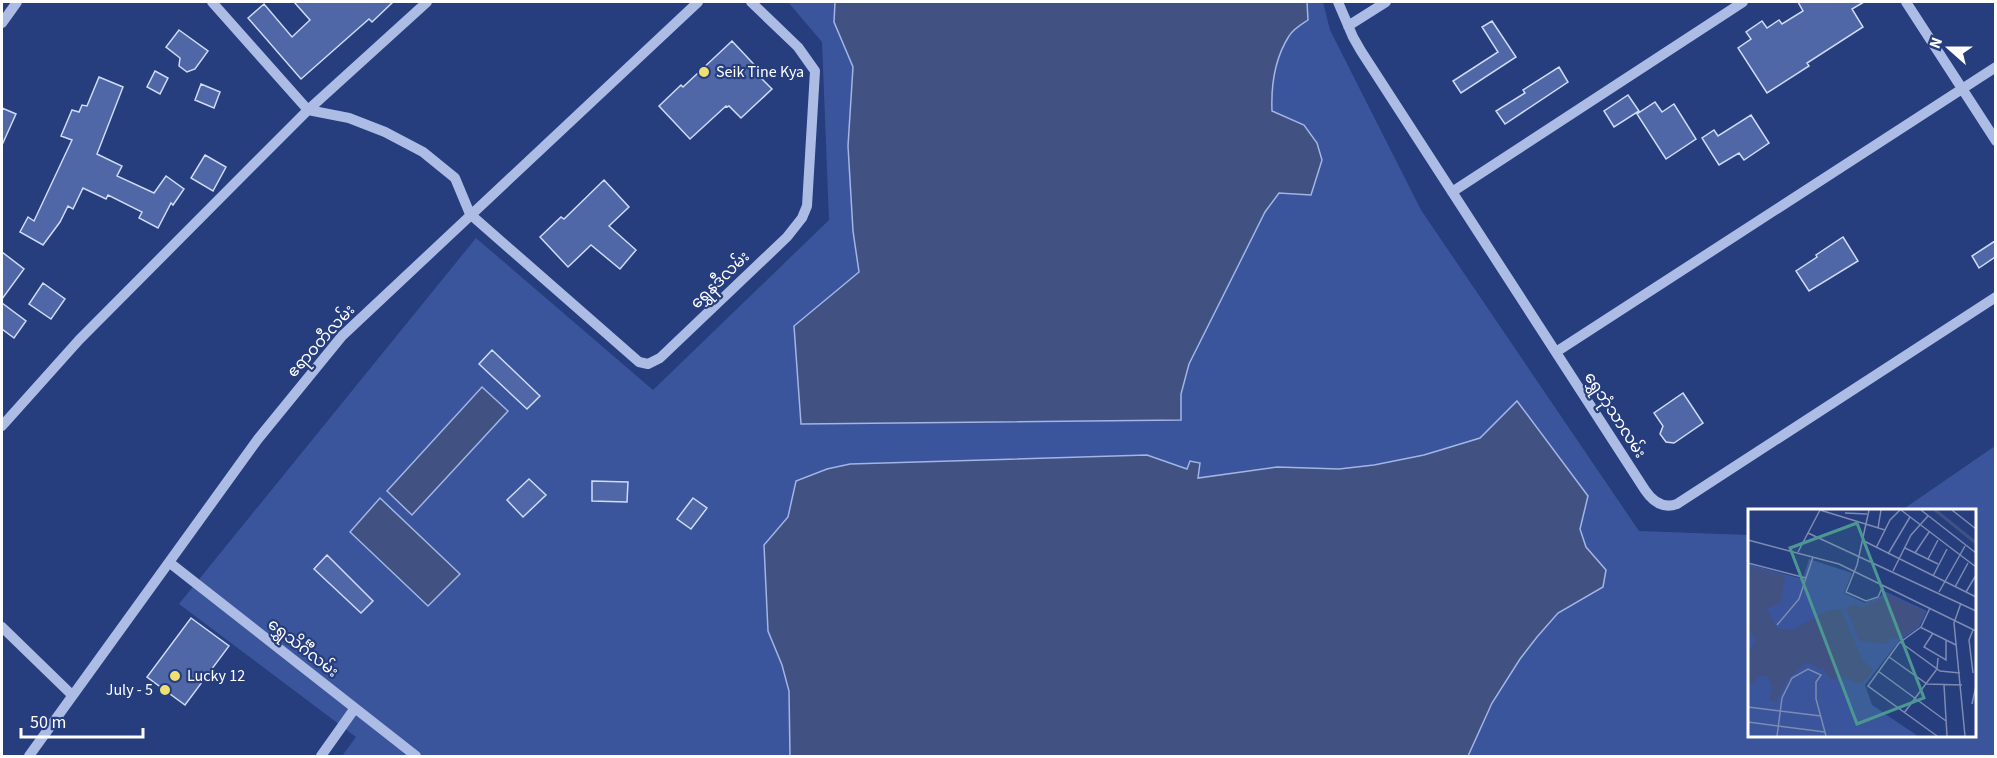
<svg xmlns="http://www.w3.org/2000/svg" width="1997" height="758" viewBox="0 0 1997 758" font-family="'Source Sans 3','Noto Sans Myanmar',sans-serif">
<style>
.green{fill:#3a559c}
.water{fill:#415181;stroke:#a1b5e6;stroke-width:1.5}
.building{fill:#4f67a7;stroke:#cfdaf4;stroke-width:1.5}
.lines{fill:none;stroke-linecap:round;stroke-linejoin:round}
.minor{stroke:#acbce5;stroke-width:10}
.poi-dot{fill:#eee072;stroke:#263d7e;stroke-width:2}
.labels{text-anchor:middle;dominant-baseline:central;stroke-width:4.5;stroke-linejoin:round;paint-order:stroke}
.poi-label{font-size:16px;fill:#fff;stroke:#263d7e;text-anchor:start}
.street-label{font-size:16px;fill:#fff;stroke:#263d7e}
.inset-river{fill:none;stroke:#415181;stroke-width:3}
.inset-road{fill:none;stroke:#7d8bb2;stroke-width:1.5}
.view{fill:#4b9892;fill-opacity:0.15;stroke:#4b9892;stroke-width:3}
.inset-edge{fill:none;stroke:#fff;stroke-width:3}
</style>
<rect width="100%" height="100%" fill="#263d7e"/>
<path class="green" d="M788 2H1323L1330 30 1421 210 1639 531 1749 535 1750 736H1974V510H1902L1995 446V756H342L356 737 179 604 476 238 653 390 829 220 822 42Z"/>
<path class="water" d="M835 2H1307L1308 20C1302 24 1293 29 1289 36 1275 58 1271 86 1272 111L1304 125 1317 143 1322 160 1311 195 1279 193 1265 212 1189 364 1181 394V420L801 424 794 326 859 272 853 231 848 146 853 67 834 22Z
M482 387 508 411 412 515 387 491Z
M1517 401 1588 496 1580 529 1586 547 1606 570 1603 587 1558 613 1537 637 1520 659 1492 703 1468 756H790L789 691 782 665 768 631 764 545 788 517 796 481 827 469 850 464 1147 455 1187 469 1190 461 1200 463 1198 478 1277 467 1339 469 1374 465 1424 455 1480 438Z
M380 498 460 574 428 606 350 532Z"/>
<path class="building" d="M294 2H393L372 22 369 19 301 79 248 18 264 4 292 37 310 20Z
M1798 2H1864L1852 9 1863 27 1807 63 1809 66 1767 93 1738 48 1751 39 1746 32 1762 21 1767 28 1779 20 1782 24 1803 11Z
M1492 21 1516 57 1461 93 1453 81 1498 52 1482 27Z
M179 30 208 51 195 69 187 72 179 66 180 58 166 47Z
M732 41 763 74 760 77 772 89 741 118 729 106 727 107 726 106 690 139 659 106 681 85 683 87Z
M1559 67 1568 82 1505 124 1496 111 1525 93 1523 90Z
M155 71 168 78 160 94 147 87Z
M99 77 123 87 97 154 122 166 117 176 154 193 166 176 184 189 173 205 171 203 158 228 139 218 142 212 108 195 106 199 83 188 73 209 68 206 60 222 43 245 20 232 28 217 34 221 72 140 61 136 72 110 79 112 82 105 87 106Z
M201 84 220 92 214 108 195 100Z
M1628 95 1639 111 1614 127 1604 111Z
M1655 102 1662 112 1674 104 1696 139 1666 159 1637 114Z
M2 108 16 114 2 145Z
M1751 115 1769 143 1744 160 1739 153 1719 165 1702 138 1714 130 1718 136Z
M205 155 226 167 213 191 191 178Z
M604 180 629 207 609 226 636 250 620 269 591 245 568 267 540 237 561 217 564 219Z
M1843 237 1858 261 1809 291 1796 271 1817 257 1816 255Z
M1995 241V257L1979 268 1972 256Z
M2 252 24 269 2 299Z
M43 283 65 299 51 319 29 304Z
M2 303 26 321 14 338 2 329Z
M492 350 540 396 527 409 479 364Z
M1683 393 1703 423 1674 443 1666 442 1660 434 1663 426 1654 413Z
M529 479 546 495 523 517 507 500Z
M592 481 628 482 627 502 592 501Z
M693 498 707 508 691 529 677 519Z
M327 555 373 601 361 613 314 569Z
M191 618 229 646 185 705 147 677Z"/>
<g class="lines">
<path class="minor" d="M212 2 308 110 349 118 385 132 423 152 455 178 470 214 639 362 648 364 660 358 787 237 802 218 807 206 815 71 798 47 751 2
M1338 2 1353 37 1361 51 1645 490C1653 502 1663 509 1677 504L1996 297
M1906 2 1996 141
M2 23 17 2
M1348 26 1386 2
M1452 192 1743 2
M1556 352 1996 67
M2 426 79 340 255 163 308 110 427 2
M170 563 416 756
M2 627 72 695
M29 756 258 439 342 336 698 2
M321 756 355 708"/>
</g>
<g class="poi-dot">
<circle cx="704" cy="72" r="6"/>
<circle cx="175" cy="676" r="6"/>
<circle cx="165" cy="690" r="6"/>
</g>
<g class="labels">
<g class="poi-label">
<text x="716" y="72">Seik Tine Kya</text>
<text x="187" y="676">Lucky 12</text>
<text x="153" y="690" text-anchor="end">July - 5</text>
</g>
<g class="street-label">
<text transform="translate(720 280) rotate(-44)">ရွှေနဒီလမ်း</text>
<text transform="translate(321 341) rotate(-48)">ဧရာဝတီလမ်း</text>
<text transform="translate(1615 415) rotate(57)">ရွှေဘုံသာလမ်း</text>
<text transform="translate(303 648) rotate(38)">ရွှေသိင်္ဂီလမ်း</text>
</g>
</g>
<g transform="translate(1748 509)">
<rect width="228" height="228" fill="#263d7e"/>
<path d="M61 50 104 64 96 84 117 94 133 87 136 82 179 102 171 118 151 132 117 176 124 196 170 227H0V55L55 70Z" fill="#3a559c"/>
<path d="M0 57 37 67 33 93 19 100 29 120 44 121 81 101 93 100 114 150 125 161 119 170 111 175 97 169 83 170 75 162 77 153 73 161 59 153 39 171 28 193 21 190 25 179 20 168 10 166 6 174H0V144L8 131 0 120ZM141 86 177 103 169 118 151 129H142L139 135 111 132 98 98 107 95 114 98Z" fill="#415181"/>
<path class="inset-river" d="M187 1 228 34"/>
<path class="inset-road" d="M72 1 137 21M121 1 109 56 98 83 118 92 130 88 135 77M153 1 228 58M173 1 228 44M204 1 228 20M97 4 119 5M130 19 133 1M60 24 228 102M0 31 91 55 228 122M116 32 228 88M128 39 142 11 152 1M157 39 190 55M50 43 72 1M167 44 181 23M140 45 162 8M180 50 190 31M0 54 58 69M145 62 163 26 180 7M185 67 199 40M207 78 220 54M191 83 217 37M218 83 228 66M213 94 206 114 217 227M182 99 173 118 151 134 120 177 189 227M29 116 51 90 65 48M172 118 208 136M185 124 176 138 198 151V131M152 133 192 162 212 164M141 148 179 175 214 176M130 162 198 212M225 164 221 131 225 121M196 176 199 227M224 195 228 177M0 198 73 207M156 204 189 160 190 149M0 213 77 223M29 227 34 189 44 169 60 160 73 166 68 173V190L78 227"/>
<path class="view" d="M109 14 176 189 109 215 42 39Z"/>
<rect width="228" height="228" class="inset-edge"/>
</g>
<rect width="1997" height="758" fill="none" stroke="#ffffff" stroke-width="6"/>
<g transform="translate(1949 48) rotate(291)" stroke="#263d7e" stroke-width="4.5" paint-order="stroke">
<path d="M0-4.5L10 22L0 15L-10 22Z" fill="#ffffff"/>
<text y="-9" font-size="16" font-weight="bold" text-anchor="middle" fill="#ffffff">N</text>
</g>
<path d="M21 728v9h122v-9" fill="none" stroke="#ffffff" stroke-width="3"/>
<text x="30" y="728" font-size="18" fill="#ffffff" stroke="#263d7e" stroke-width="4.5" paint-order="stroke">50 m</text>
</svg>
